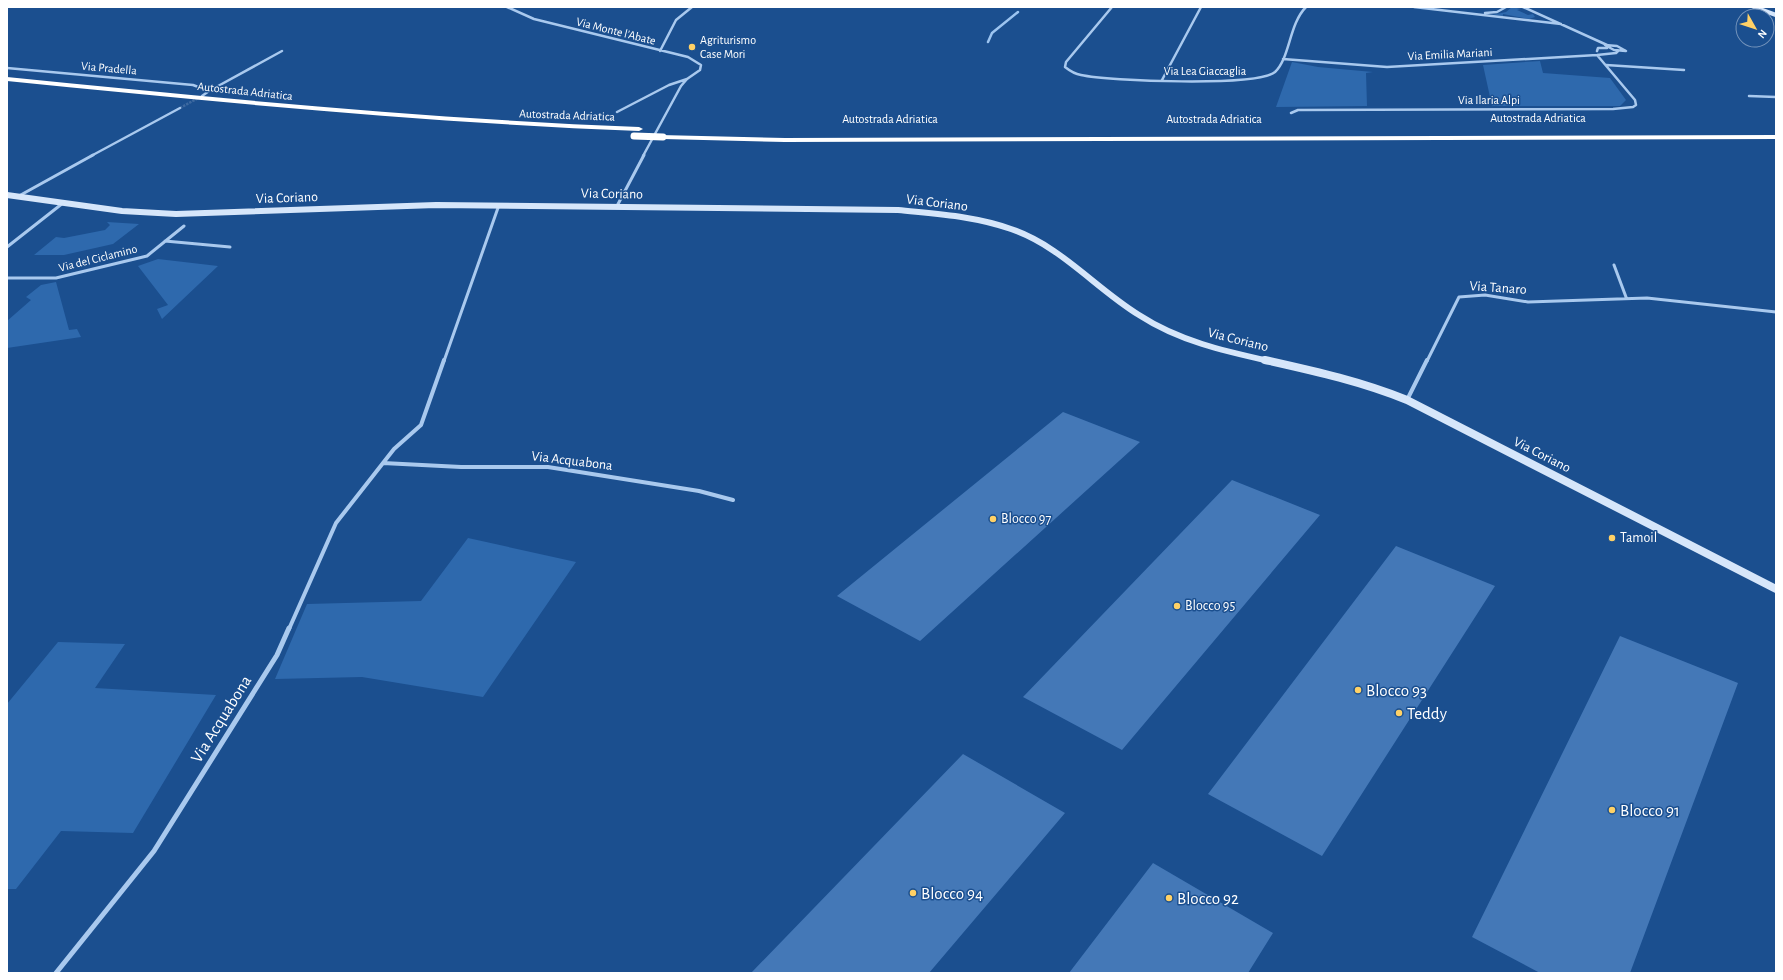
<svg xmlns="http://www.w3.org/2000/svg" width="1783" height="980" viewBox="0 0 1783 980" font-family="'Alegreya Sans',sans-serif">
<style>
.green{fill:#2e69ad}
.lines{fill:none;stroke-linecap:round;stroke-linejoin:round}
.stream{stroke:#9cc4f0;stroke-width:2.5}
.building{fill:#4478b7}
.street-tunnel{stroke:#3d69a0;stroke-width:2.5;stroke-dasharray:2.5 1;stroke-linecap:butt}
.street-far3{stroke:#a9c9ee;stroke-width:2.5}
.street-far2{stroke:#a9c9ee;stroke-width:3}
.street-far1{stroke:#a9c9ee;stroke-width:4}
.street{stroke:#a9c9ee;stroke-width:5}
.secondary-far2{stroke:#d6e6fa;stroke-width:4.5}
.secondary-far1{stroke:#d6e6fa;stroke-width:6}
.secondary{stroke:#d6e6fa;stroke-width:8}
.highway{fill:#fff;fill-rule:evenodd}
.highway-bridge{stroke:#fff;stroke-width:7}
.poi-dot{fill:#ffd166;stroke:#1b4f8f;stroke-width:1.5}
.labels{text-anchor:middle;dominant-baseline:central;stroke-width:3;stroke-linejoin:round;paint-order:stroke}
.far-street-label{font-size:12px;fill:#fff;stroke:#1b4f8f}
.far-poi-label{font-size:12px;fill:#fff;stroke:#1b4f8f;text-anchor:start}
.street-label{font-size:14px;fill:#fff;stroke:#1b4f8f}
.poi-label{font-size:14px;fill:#fff;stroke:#1b4f8f;text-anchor:start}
.near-poi-label{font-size:17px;fill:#fff;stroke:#1b4f8f;text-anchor:start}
.near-street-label{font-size:17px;fill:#fff;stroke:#1b4f8f}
</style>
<rect width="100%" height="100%" fill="#1b4f8f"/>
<path class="green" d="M1512 7 1521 9 1517 10 1528 15 1533 14 1535 17 1529 19 1503 14V16L1492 15 1506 12Z
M1540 61 1543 73 1610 78 1626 100 1620 106H1492L1483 65Z
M1292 62 1318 67 1373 72 1366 73 1367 106 1276 107Z
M107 222 139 224 113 244 64 255H34L56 237 64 238 105 230 110 225Z
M158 259 218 266 162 319 157 309 168 305 138 266Z
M56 282 69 330 77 329 81 337 7 348V321L31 300 26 297 41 285Z
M468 538 576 562 483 697 362 677 275 679 307 604 421 601Z
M58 642 125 644 95 688 216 695 133 833 61 831 16 889H7V704Z"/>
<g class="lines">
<path class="stream" d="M988 42 992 33 1018 12"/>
</g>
<path class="building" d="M1063 412 1140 442 920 641 837 596Z
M1232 480 1320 515 1122 750 1023 697Z
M1396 546 1495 586 1322 856 1208 794Z
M1620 636 1738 683 1630 973H1540L1472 937Z
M963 754 1065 813 929 973H751Z
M1153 863 1273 933 1248 973H1069Z"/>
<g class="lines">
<path class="street-tunnel" d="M180 108 200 97"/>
<path class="street-far3" d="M507 7 534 19 688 57 701 65 700 70 687 79 681 86 643 156
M1112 7 1066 62 1065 67C1070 71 1075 74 1081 75 1108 81 1257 87 1275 72 1290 58 1289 24 1306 7
M1414 7 1561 24
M1523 7 1607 45
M1485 13 1497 12 1506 7
M1605 45 1617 46 1626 51 1614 50Z
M660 51 676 20 692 7
M1597 51 1598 48H1607
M1283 59 1387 67 1597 55 1616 53 1618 51
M1606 65 1684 70
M7 68 193 85 209 91 202 96
M1162 80 1201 7
M209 91 282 51
M1749 96 1776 97
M617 112 669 85 687 79
M1291 113 1298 110 1613 109 1633 107 1636 105 1635 100 1597 55
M91 156 180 108"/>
<path class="street-far2" d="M17 197 93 155
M617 206 644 155
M165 241 230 247
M7 247 63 203
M1614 265 1626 297
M7 278H56L147 256 184 226
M444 361 499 205
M1427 361 1459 297 1485 295 1528 302 1647 298 1776 312"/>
<path class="street-far1" d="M1407 400 1427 360
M383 463 461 467H548L699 491 733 500
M289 629 336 523 394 449 421 425 444 360"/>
<path class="street" d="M56 973 154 851 277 655 289 628"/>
<path class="secondary-far2" d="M1754 7 1776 15"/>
<path class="secondary-far1" d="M7 195 122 211 176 214 436 205 898 210C936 214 975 216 1011 229 1061 246 1095 288 1139 315 1179 341 1224 351 1269 361"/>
<path class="secondary" d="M1265 360C1314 371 1360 381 1407 400L1776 589"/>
<path class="highway" d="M7 77C217 98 428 119 639 127L643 129 639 131C428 123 217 102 7 81Z
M660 135 785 138 1776 135V139L785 142 663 139 659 137Z"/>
<path class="highway-bridge" d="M634 136 663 137"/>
</g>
<g class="poi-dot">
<circle cx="692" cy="47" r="4"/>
<circle cx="993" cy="519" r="4"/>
<circle cx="1612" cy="538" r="4"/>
<circle cx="1177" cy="606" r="4"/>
<circle cx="1358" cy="690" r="4"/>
<circle cx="1399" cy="713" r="4"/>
<circle cx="1612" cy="810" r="4"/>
<circle cx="913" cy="893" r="4"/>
<circle cx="1169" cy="898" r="4"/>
</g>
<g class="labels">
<g class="far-street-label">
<text transform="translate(616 31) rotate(14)">Via Monte l'Abate</text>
<text transform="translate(1450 54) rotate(-3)">Via Emilia Mariani</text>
<text transform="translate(109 68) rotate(5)">Via Pradella</text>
<text x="1205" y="71">Via Lea Giaccaglia</text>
<text transform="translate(245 91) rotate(6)">Autostrada Adriatica</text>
<text x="1489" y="100">Via Ilaria Alpi</text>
<text transform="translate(567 115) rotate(2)">Autostrada Adriatica</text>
<text x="1538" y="118">Autostrada Adriatica</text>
<text x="890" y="119">Autostrada Adriatica</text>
<text x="1214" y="119">Autostrada Adriatica</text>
<text transform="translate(98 258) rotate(-14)">Via del Ciclamino</text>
</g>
<g class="far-poi-label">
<text x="700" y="40">Agriturismo<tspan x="700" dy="14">Case Mori</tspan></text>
</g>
<g class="street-label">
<text transform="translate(612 194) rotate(1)">Via Coriano</text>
<text transform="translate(287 198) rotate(-2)">Via Coriano</text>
<text transform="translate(937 203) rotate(7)">Via Coriano</text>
<text transform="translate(1498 288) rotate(4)">Via Tanaro</text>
<text transform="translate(1238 340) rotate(14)">Via Coriano</text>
<text transform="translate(1542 455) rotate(27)">Via Coriano</text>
<text transform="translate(572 461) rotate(7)">Via Acquabona</text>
</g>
<g class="poi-label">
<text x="1001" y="519">Blocco 97</text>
<text x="1620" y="538">Tamoil</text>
<text x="1185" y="606">Blocco 95</text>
</g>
<g class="near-poi-label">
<text x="1366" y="690">Blocco 93</text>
<text x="1407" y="713">Teddy</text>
<text x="1620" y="810">Blocco 91</text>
<text x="921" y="893">Blocco 94</text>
<text x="1177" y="898">Blocco 92</text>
</g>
<g class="near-street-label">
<text transform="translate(221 719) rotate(-58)">Via Acquabona</text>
</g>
</g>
<rect width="1783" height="980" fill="none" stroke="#ffffff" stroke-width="16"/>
<g transform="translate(1755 28) rotate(129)"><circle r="19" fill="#1b4f8f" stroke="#7695bc"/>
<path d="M0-3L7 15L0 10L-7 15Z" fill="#ffd166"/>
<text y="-6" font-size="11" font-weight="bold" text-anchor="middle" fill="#ffffff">N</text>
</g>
</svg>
